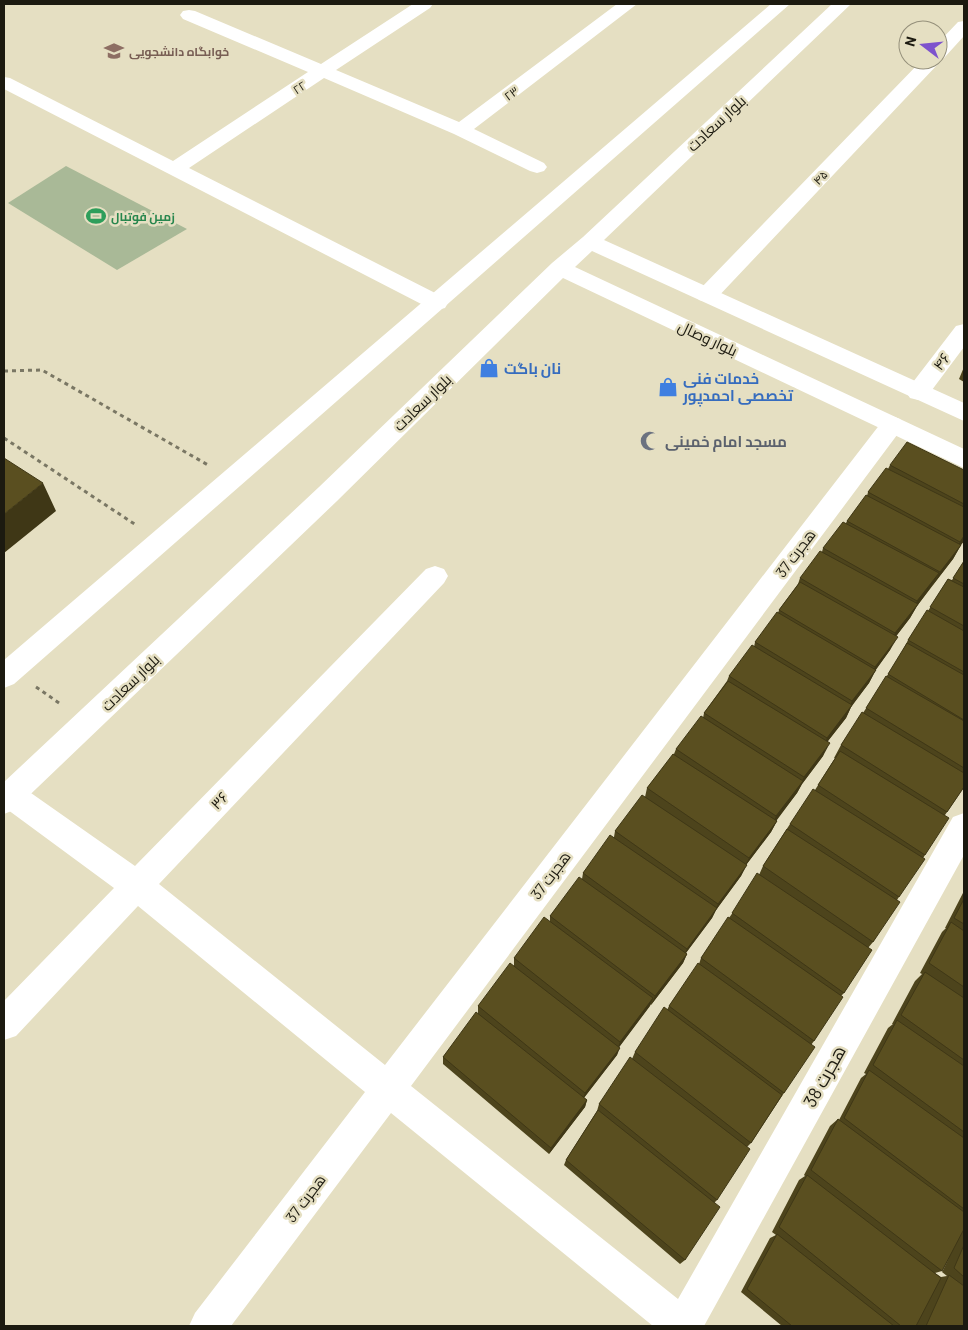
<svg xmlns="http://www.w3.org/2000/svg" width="968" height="1330" viewBox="0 0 968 1330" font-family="Barlow,Cairo,sans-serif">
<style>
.green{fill:#a9b997}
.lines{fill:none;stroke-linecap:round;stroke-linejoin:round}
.path{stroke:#7a7764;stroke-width:3;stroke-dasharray:4 4;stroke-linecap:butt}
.street{fill:#fff;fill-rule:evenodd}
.secondary{fill:#fff;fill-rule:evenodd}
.wall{fill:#4d441c;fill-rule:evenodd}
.shaded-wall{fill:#3f3716}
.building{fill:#5a4f20;stroke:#3f3716}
.labels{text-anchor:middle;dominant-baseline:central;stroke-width:5;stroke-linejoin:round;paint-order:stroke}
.far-education-label{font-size:12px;font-weight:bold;fill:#785e54;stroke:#e5dfc2;text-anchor:start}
.far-street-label{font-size:12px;fill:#1c1a10;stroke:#e5dfc2}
.far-leisure-label{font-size:12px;font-weight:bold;fill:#27864d;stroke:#e5dfc2;text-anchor:start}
.street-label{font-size:15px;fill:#1c1a10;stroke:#e5dfc2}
.shop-label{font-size:15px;font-weight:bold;fill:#366cbe;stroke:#e5dfc2;text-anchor:start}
.worship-label{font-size:15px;font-weight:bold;fill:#5b616d;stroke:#e5dfc2;text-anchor:start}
.near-street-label{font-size:18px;fill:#1c1a10;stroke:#e5dfc2}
</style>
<rect width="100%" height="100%" fill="#e5dfc2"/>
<path class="green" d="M66 166 187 229 117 270 8 203Z"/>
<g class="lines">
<path class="path" d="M4 371 42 370 208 465
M4 438 136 525
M36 687 62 705"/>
<path class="street" d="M413 4H433L430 8 336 70 459 122 617 4H637L474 129 544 163 547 167 544 171 537 173 530 171 454 134 324 78 189 168 445 298 448 303 445 308 437 310 429 308 4 89V77L10 78 173 161 308 72 183 19 180 15 183 11 189 10 195 11 321 64Z
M964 21V36L944 58 940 59 938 64 715 300 707 302 699 300 696 295 699 290 922 60H938V43L958 22Z
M964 324V347L926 398 918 400 910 398 906 392 910 386 956 326Z
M892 416 900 419 904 425 900 431 411 1086 678 1299 953 817 964 813V855L704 1326H653L391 1113 231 1326H189L195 1313 365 1092 138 906 16 1036 4 1040V1001L114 888 4 807V784L11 782 21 786 135 866 426 569 435 566 444 569 448 576 444 583 159 884 385 1065 884 419Z"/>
<path class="secondary" d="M771 4H790L14 684 4 688V660Z
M832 4H851L604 240 964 403V421L592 251 575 267 964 449V468L563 278 337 501 14 810 4 814V782L319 487 552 263 583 237Z"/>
</g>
<path class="wall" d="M964 367V382L959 379Z
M890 465 964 470V541L961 545 953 559 917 606 910 618 896 636 890 650 876 669 869 683 852 705 846 718 827 742 823 756 802 784 797 793 776 820 777 821 771 832 746 865 741 876 716 910 712 918 686 953 687 954 683 963 651 1005V1004L619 1047 617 1055 584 1098 587 1100 585 1107 549 1154 443 1064V1057L478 1013V1006L514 967V958L550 921V916L582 879 583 873 614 837 615 831 645 797 647 788 674 754 676 749 703 718 704 713 727 681 729 676 754 647 755 642 778 613 779 610 798 584 800 578 822 552 823 548 846 523 847 521 867 496 868 492 888 469Z
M964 561V787L945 815 925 855 897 900 873 942 868 948 844 993 841 996 814 1041 811 1045 784 1093 751 1143 747 1147 717 1200 714 1203 685 1260 680 1264 564 1165 566 1160 597 1111 599 1104 632 1059 635 1052 667 1010 669 1006 699 964 701 958 759 875 763 866 790 824 815 790 835 758H834L841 745 863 713 901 654 908 640 928 611 948 579 952 580Z
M964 891V1326H916L920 1317 916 1326H782L741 1292 770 1238 776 1235 772 1232 799 1180 805 1176 804 1175 830 1126 838 1119 839 1120 861 1078 866 1074 864 1073 888 1028 893 1024H892L915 981 922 974 920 973 942 932 946 928H945ZM949 1258 942 1272 947 1276 941 1277 935 1273 942 1271Z"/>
<path class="shaded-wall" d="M43 483 56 511 4 553V514Z
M964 536V541L952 556 960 542Z
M961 545 953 559 932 586 940 572Z
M939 573 931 587 917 606 910 618 888 647 895 633 911 613 917 601Z
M898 637 890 650 868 681 875 667Z
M876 670 869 683 846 714 852 701Z
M852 705 846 718 821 750 827 738Z
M830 743 823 756 802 784 797 793 771 828 776 816 799 786 804 777Z
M777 821 771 832 743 869 749 858Z
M747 865 741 876 716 910 712 918 682 958 687 949 714 912 718 904Z
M687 954 683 963 651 1005 655 996Z
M653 998 650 1006 617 1050 620 1042Z
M620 1048 617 1055 582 1100 585 1093Z
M587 1100 585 1107 549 1154 551 1148Z"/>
<path class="building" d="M907 442 964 470V504L890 465Z
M4 458 43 483 4 514Z
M886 468 964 507V536L960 542 868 492Z
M866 495 961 545 940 572 847 521Z
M843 522 939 573 917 601 823 548Z
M820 551 918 604 895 633 800 578Z
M964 561V584L953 578Z
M948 579 964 587V626L930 607Z
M800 582 898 637 875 667 779 610Z
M927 610 964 631V672L908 640Z
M777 612 876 670 852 701 755 642Z
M907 643 964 675V720L888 674Z
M752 645 852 705 827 738 729 676Z
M886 676 964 721V768L866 708Z
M728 681 830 743 804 777 704 713Z
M862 712 964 773V787L947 812 841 745Z
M701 716 803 781 776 816 676 749Z
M840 751 949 818 925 855 818 785Z
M673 754 777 821 749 858 647 788Z
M813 789 925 859 899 897 790 824Z
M642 795 747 865 718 904 615 831Z
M787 829 900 902 873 942 763 866Z
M610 835 717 908 687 949 583 873Z
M757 873 872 950 844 993 732 913Z
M579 877 687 954 655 996 550 916Z
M964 899V924L954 918Z
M544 917 653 998 620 1042 514 958Z
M728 917 843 997 814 1041 701 958Z
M951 922 964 931V987L929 963Z
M510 963 620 1048 585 1093 478 1006Z
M698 963 815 1047 784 1093 669 1006Z
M925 972 964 998V1060L901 1015Z
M664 1007 782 1095 751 1143 635 1052Z
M476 1012 587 1100 551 1148 443 1057Z
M897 1020 964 1066V1132L873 1065Z
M630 1057 750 1149 717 1200 599 1104Z
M869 1070 964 1138V1209L844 1118Z
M598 1110 720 1207 685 1260 566 1160Z
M838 1119 964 1212V1229L942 1271 811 1170Z
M807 1175 941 1278 916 1326H901L779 1227Z
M777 1234 894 1326H792L747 1289Z
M964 1245V1277L954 1268Z
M949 1275 964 1286V1326H926Z"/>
<defs>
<symbol id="university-bare" viewBox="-9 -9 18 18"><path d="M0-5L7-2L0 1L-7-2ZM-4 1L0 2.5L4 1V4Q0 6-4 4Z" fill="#8d6e63" stroke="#e5dfc2" stroke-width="2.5" paint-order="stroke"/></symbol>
<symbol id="stadium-bare" viewBox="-9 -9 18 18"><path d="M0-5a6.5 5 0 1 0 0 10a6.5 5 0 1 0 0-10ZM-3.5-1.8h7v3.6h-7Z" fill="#2e9e5b" stroke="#e5dfc2" stroke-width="2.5" paint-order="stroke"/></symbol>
<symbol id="shop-bare" viewBox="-9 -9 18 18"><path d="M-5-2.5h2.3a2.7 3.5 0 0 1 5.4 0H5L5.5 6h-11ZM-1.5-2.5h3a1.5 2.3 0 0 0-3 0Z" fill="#3f7fe0" stroke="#e5dfc2" stroke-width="2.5" paint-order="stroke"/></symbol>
<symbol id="mosque-bare" viewBox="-9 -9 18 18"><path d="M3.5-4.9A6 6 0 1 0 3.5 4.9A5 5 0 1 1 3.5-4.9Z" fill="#6b7280" stroke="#e5dfc2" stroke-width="2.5" paint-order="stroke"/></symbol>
</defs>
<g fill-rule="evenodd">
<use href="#university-bare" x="100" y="37" width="28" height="28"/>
<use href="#stadium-bare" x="82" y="202" width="28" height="28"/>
<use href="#shop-bare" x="475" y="354" width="28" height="28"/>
<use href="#shop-bare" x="654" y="373" width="28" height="28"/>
<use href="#mosque-bare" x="636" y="427" width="28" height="28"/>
</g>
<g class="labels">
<g class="far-education-label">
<text x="129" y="51">خوابگاه دانشجویی</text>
</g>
<g class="far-street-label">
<text transform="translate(299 87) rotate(-33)">۲۲</text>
<text transform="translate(511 93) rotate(-37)">۲۳</text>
<text transform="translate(820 177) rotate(-46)">۴۵</text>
</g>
<g class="far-leisure-label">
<text x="111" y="216">زمین فوتبال</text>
</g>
<g class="street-label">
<text transform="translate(716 123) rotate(-43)">بلوار سعادت</text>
<text transform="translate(708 338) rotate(25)">بلوار وصال</text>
<text transform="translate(941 361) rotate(-53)">۴۶</text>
<text transform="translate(422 402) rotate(-44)">بلوار سعادت</text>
<text transform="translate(795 553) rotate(-53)">هجرت 37</text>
<text transform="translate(130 682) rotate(-44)">بلوار سعادت</text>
<text transform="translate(219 800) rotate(-46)">۳۶</text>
<text transform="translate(550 875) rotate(-53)">هجرت 37</text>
<text transform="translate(305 1198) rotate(-53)">هجرت 37</text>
</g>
<g class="shop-label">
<text x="504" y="368">نان باگت</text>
<text x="683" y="378">خدمات فنی<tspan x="683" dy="17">تخصصی احمدپور</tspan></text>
</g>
<g class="worship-label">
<text x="665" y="441">مسجد امام خمینی</text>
</g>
<g class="near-street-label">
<text transform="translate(824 1076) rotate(-61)">هجرت 38</text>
</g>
</g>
<rect width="968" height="1330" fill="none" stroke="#1c1a10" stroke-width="10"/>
<g transform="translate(923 45) rotate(286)"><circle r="24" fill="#e5dfc2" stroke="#95907b"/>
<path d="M0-4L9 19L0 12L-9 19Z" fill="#7e53cd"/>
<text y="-8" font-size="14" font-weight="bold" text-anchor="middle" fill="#1c1a10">N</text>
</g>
</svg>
